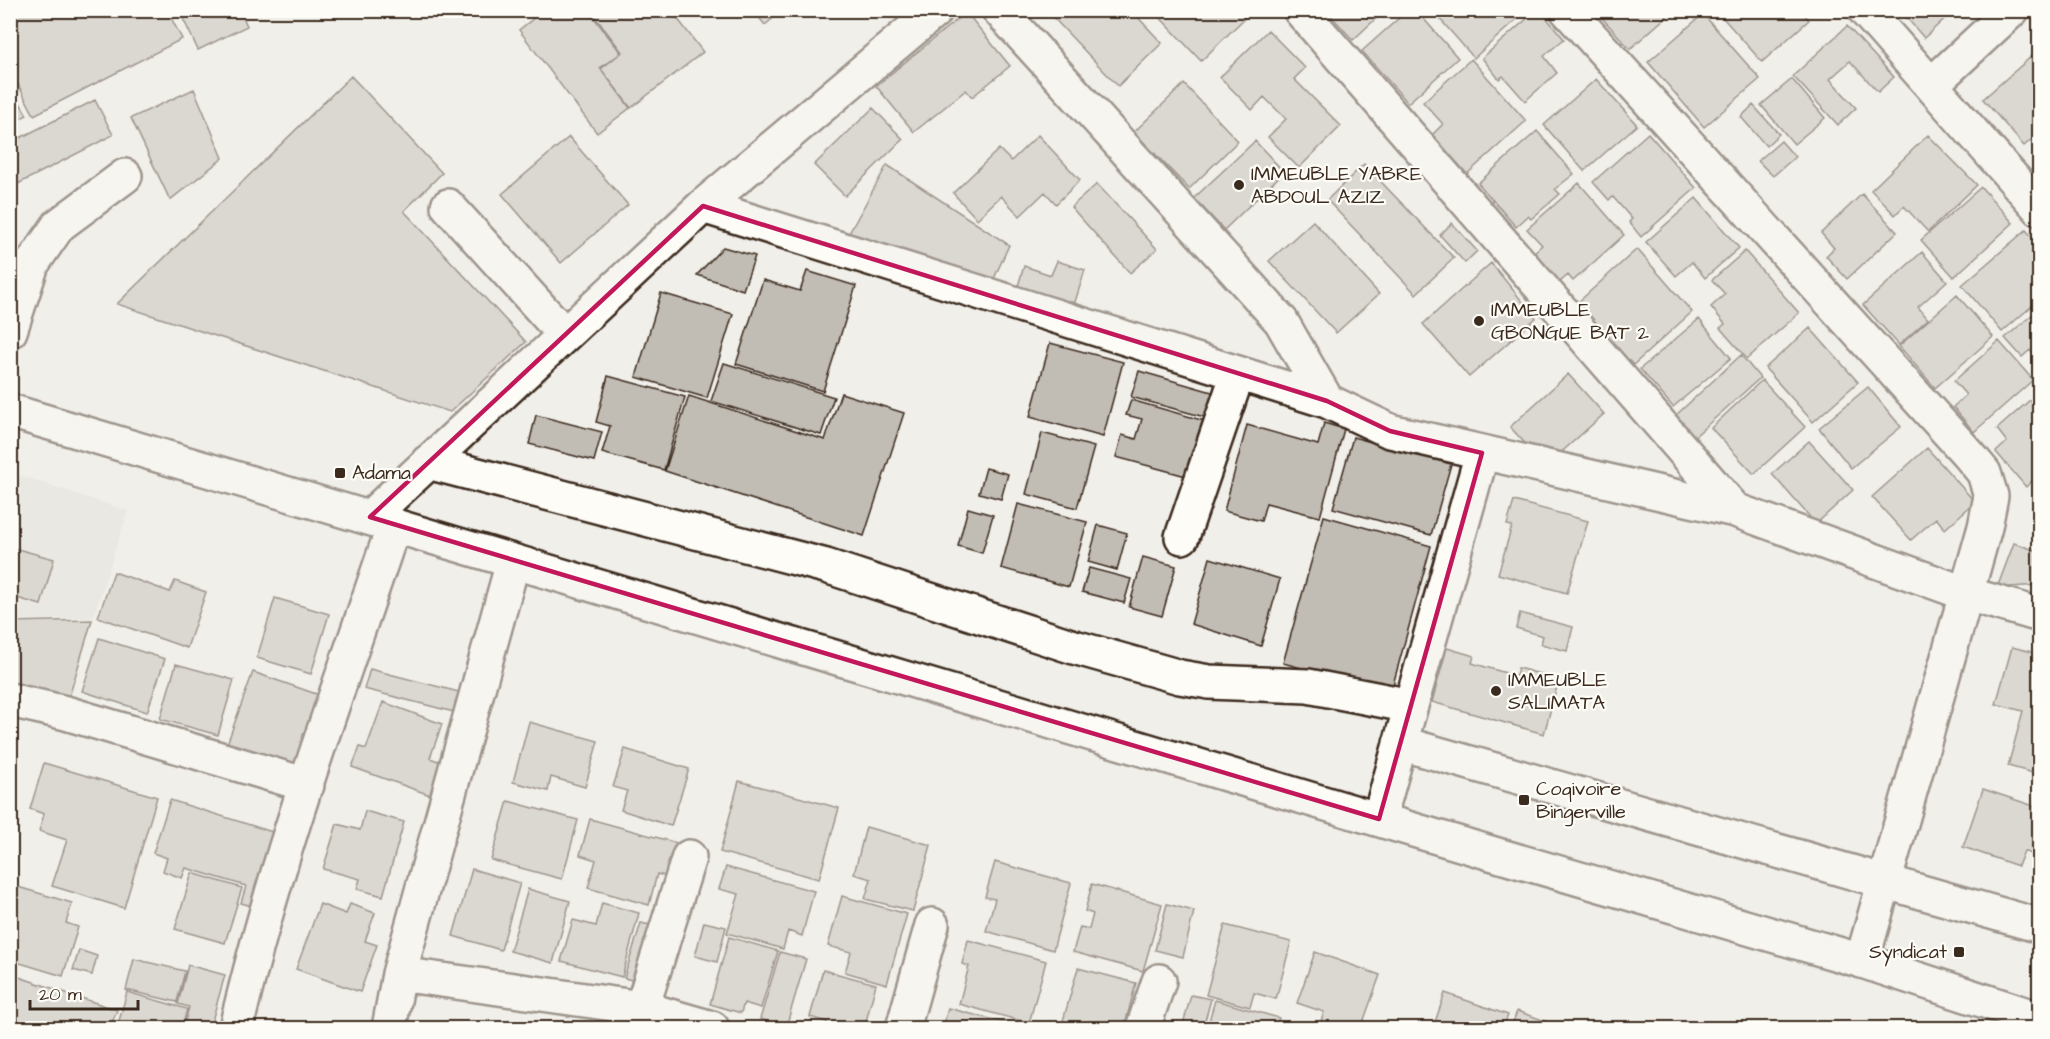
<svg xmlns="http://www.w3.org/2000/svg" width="2050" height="1039" viewBox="0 0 2050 1039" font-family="'Architects Daughter',sans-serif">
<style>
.built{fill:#e3e0da}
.building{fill:#c1bcb4;stroke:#3b2a1e;stroke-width:1.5}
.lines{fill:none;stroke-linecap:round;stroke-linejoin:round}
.minor-casing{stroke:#3b2a1e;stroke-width:38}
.major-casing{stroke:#3b2a1e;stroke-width:38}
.minor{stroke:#fdfcf7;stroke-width:33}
.major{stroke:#fdfcf7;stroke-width:33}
.marked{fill:none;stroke:#c2185b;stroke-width:4.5;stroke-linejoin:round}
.poi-dot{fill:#3b2a1e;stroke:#fdfcf7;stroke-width:2}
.labels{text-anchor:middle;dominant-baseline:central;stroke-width:4.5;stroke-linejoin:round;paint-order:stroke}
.poi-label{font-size:20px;fill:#3b2a1e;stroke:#fdfcf7;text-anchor:start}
</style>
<rect width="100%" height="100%" fill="#f1efea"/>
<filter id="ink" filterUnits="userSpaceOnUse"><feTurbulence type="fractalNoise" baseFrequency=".0167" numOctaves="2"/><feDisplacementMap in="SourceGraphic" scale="12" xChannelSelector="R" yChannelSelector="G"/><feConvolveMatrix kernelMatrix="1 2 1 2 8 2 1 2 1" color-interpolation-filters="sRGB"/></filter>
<g filter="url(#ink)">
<path class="built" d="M10 472 128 511 93 618 11 620Z"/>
<path class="building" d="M167 10 182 39 34 115 10 69V11Z
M179 10H240L247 26 198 50Z
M544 10H588L621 53 600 68 630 108 597 133 519 30Z
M590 10H671L703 52 631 108 601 69 622 52Z
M753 10H783L765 25Z
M1046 10H1131L1162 43 1118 86Z
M1153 10H1253L1201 61Z
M1326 10H1385L1353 40Z
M1408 10H1416L1458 58 1408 103 1362 51Z
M1432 10H1527L1474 58Z
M1537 10H1540L1564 39 1544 56 1557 73 1525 101 1503 76 1499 79 1482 58Z
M1595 10H1674L1630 49Z
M1716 10H1801L1809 20 1762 62Z
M1900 10H1954L1924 38Z
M966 12 1010 66 972 97 966 90 914 132 876 86Z
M1703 14 1760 79 1704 127 1648 62Z
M1847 26 1894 77 1878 92 1850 61 1830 79 1856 108 1838 125 1793 76Z
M1268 30 1305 68 1294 79 1341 126 1299 168 1268 137 1286 119 1264 97 1252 110 1220 77Z
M2033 55 2040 62V132L2024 146 1983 99Z
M1471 59 1526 121 1467 174 1432 135 1443 124 1423 102Z
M351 76 442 173 404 211 526 342 450 412 117 304Z
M1596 79 1637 125 1584 171 1544 125Z
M1792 79 1825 118 1794 144 1761 105Z
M1184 84 1238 141 1189 189 1134 132Z
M10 86 27 115 10 124Z
M194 89 223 158 170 200 131 118Z
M95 100 113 135 12 187 10 143Z
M1753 105 1779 134 1766 146 1741 117Z
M873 108 903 139 845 196 814 165Z
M1537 131 1574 174 1555 189 1560 194 1531 219 1528 216 1516 227 1478 183Z
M1648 133 1696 188 1641 237 1629 222 1632 219 1613 197 1609 200 1593 182Z
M1038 135 1080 180 1056 204 1045 192 1020 216 1001 196 977 219 953 193 999 149 1011 161Z
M1928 135 1977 185 1928 232 1904 206 1895 215 1871 190Z
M569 137 628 205 561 263 502 194Z
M1255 141 1284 172 1224 230 1194 198Z
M1781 141 1795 157 1773 176 1758 161Z
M1364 164 1454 258 1416 294 1327 200Z
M887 165 1009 245 992 283 848 235Z
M1579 183 1624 235 1573 281 1568 275 1560 282 1533 253 1542 245 1527 229Z
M1097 184 1157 249 1130 273 1071 207Z
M1981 187 2013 223 1954 277 1921 240Z
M1862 194 1897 232 1847 279 1826 256 1834 248 1821 233Z
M1696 198 1739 248 1705 278 1692 262 1676 276 1646 242Z
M1313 221 1379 294 1336 333 1269 261Z
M1452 223 1477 251 1465 263 1440 235Z
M2026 230 2040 246V299L2002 332 1962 285Z
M723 247 755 256 743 290 697 275Z
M1637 249 1692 312 1631 367 1575 305Z
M1745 251 1799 313 1747 359 1720 328 1725 324 1711 307 1725 294 1712 280Z
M1922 252 1947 281 1918 307 1928 319 1899 345 1863 305Z
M1057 261 1085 270 1074 305 1018 286 1024 266 1051 275Z
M1491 263 1536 318 1469 377 1423 324Z
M807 271 856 286 823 391 736 364 763 280 800 291Z
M661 293 733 314 707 398 636 377Z
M1957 295 1993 337 1935 388 1899 346Z
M2040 308V361L2030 350 2022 357 2005 338Z
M1699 319 1731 358 1673 407 1640 369Z
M1810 328 1858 382 1813 422 1765 368Z
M1999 341 2033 380 1974 432 1953 407 1966 395 1954 381Z
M1050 343 1123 362 1103 437 1030 417Z
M1741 355 1760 378 1694 437 1675 416Z
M724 363 834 397 821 435 711 401Z
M1139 371 1219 394 1212 419 1131 397Z
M1568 374 1604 414 1546 466 1510 427Z
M608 376 685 397 664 470 602 453 610 426 596 422Z
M1762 380 1805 427 1754 474 1711 428Z
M1868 387 1901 427 1851 468 1819 428Z
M841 393 904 413 864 536 665 471 689 396 825 440Z
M2038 393 2040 487 2033 480 2026 487 1996 452 2007 442 1997 429Z
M1131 400 1212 423 1197 479 1116 457 1122 435 1136 439 1142 419 1126 415Z
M536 415 602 432 594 461 529 444Z
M1324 423 1344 429 1320 517 1266 503 1261 521 1224 511 1247 425 1318 445Z
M1042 433 1094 447 1077 508 1026 494Z
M1353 437 1451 464 1431 535 1333 508Z
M1809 441 1853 490 1816 524 1772 474Z
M1927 448 1975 502 1945 529 1936 518 1911 540 1872 497Z
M986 468 1008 474 1001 499 979 493Z
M1514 501 1588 521 1567 593 1498 574 1512 526 1507 525Z
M1018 504 1087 522 1069 587 1001 568Z
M968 508 993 515 982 553 958 546Z
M1324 516 1431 546 1391 692 1283 663Z
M1098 525 1127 533 1117 570 1088 562Z
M2014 543 2040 552 2038 585 1997 588Z
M10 547 54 559 41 605 10 596Z
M1143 557 1176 566 1162 616 1129 607Z
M1210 558 1280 579 1261 646 1191 624Z
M1089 568 1131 579 1124 603 1082 592Z
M114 572 170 592 175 581 206 592 187 648 98 617Z
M275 598 329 614 311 674 257 658Z
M1520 613 1573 627 1567 651 1541 644 1543 636 1516 628Z
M92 620 67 704 10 687V622Z
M99 638 165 659 147 712 82 691Z
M2012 647 2040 654V775L2008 766 2023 711 1996 704Z
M1447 648 1474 656 1472 663 1516 676 1518 668 1559 679 1544 734 1432 702Z
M176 664 234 680 218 735 160 719Z
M370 669 459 692 454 712 364 689Z
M253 672 322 696 296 769 227 744Z
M383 702 442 724 430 758 441 762 430 795 352 767 360 747 366 749Z
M529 722 598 741 585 787 551 777 548 791 513 782Z
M625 749 689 769 671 826 621 810 627 791 613 787Z
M44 763 157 797 124 908 52 886 67 840 39 831 44 814 30 809Z
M739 781 839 808 819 879 720 852Z
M1983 789 2040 808V840L2034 855 2024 851 2018 866 1963 847Z
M170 800 282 835 259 908 241 903 246 886 186 868 182 878 163 871 167 858 153 853Z
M508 801 578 820 562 879 491 860Z
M365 811 404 822 383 896 357 889 360 879 323 869 337 824 360 830Z
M590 819 677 843 668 877 657 874 649 905 588 888 596 860 580 855Z
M866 827 931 845 913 911 865 899 871 879 854 874Z
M995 862 1071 883 1053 950 986 931 995 899 985 897Z
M726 867 814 891 802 936 788 931 783 949 727 933 739 894 719 889Z
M472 869 520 883 501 950 453 936Z
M192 873 242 888 225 943 175 929Z
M1092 884 1162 904 1143 971 1073 952 1080 927 1089 929 1093 914 1085 911Z
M18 887 72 903 66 923 78 927 63 976 10 960V911Z
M528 889 570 901 553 963 510 951Z
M842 896 907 914 887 984 845 972 851 952 828 946Z
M602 903 639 913 622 977 561 961 573 920 596 926Z
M320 904 346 914 350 904 375 913 365 941 377 945 360 992 296 969Z
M1167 904 1194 911 1183 957 1155 950Z
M704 922 726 927 717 962 695 956Z
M641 923 659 927 643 983 624 978Z
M1225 925 1291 942 1276 999 1254 993 1250 1007 1206 995Z
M729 937 778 951 761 1008 744 1003 741 1013 710 1004Z
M968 940 1046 961 1029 1023 959 1004 969 966 962 964Z
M79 950 97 956 92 975 73 970Z
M780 952 806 959 786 1027 760 1019Z
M1315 952 1380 975 1361 1028H1319L1324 1012 1297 1003Z
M134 959 185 971 177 1002 126 990Z
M188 965 225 975 210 1028H183L189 1007 178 1004Z
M1078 968 1136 983 1124 1028H1061Z
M823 970 876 984 865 1025 875 1028H825L827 1022 810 1017Z
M10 974 117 1010 110 1028H10Z
M127 992 187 1009 182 1028H117Z
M1445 993 1508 1015 1503 1028H1433Z
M1191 995 1211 999 1203 1028H1182Z
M1215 1000 1279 1018 1276 1028H1207Z
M948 1008 1025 1028H943Z
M1517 1011 1557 1025 1556 1028H1511Z"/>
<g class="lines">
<defs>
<path id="minor" d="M999 10 1281 321 1327 401
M1300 10 1735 510
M1567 10 1970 456 1984 473 1991 496 1985 527 1862 961
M1865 10 2040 209
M1931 85 2012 10
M448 206 564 334
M703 206 1327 401 1390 431 1735 510 1967 594 2040 615
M10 331 32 264 59 225 125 176
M428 462 826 566 1074 647 1180 677 1209 682 1308 686 1411 706
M370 517 703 206 936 10
M1182 537 1238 373
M10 700 66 713 307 785
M1400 743 2040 926
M1379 819 1482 453
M399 974 642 1008 712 1028
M642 1008 689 857
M236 1028C276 858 338 691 394 525
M389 1028 399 974 513 562
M903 1028 932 925
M1143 1028 1159 981"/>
<path id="major" d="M10 411 1494 854 1862 961 2040 1019"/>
</defs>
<use href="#minor" class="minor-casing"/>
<use href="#major" class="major-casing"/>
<use href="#minor" class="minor"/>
<use href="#major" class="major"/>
</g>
</g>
<path d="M0 0H2050V1039H0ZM703 206 1327 401 1390 431 1482 453 1379 819 370 517Z" fill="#f1efea" fill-opacity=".55" fill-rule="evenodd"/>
<path class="marked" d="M703 206 1327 401 1390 431 1482 453 1379 819 370 517Z"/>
<g class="poi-dot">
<circle cx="1239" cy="185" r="6"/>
<circle cx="1479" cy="321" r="6"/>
<rect x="334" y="467" width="12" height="12" rx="3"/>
<circle cx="1496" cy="691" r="6"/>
<rect x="1518" y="794" width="12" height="12" rx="3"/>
<rect x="1953" y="946" width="12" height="12" rx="3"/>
</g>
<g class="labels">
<g class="poi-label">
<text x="1251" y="174">IMMEUBLE YABRE<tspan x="1251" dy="23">ABDOUL AZIZ</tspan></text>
<text x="1491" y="310">IMMEUBLE<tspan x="1491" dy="23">GBONGUE BAT 2</tspan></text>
<text x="352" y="473">Adama</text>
<text x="1508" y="680">IMMEUBLE<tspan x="1508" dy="23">SALIMATA</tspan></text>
<text x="1536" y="789">Coqivoire<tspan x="1536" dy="23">Bingerville</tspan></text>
<text x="1947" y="952" text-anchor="end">Syndicat</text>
</g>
</g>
<rect width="2050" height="1039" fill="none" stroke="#fdfcf7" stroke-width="36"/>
<rect x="18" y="18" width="2014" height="1003" fill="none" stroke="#3b2a1e" stroke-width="2" filter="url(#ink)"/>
<path d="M30 1000v9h108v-9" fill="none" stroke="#3b2a1e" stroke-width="3"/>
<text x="39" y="1000" font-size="18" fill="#3b2a1e" stroke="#fdfcf7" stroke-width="4.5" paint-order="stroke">20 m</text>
</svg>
